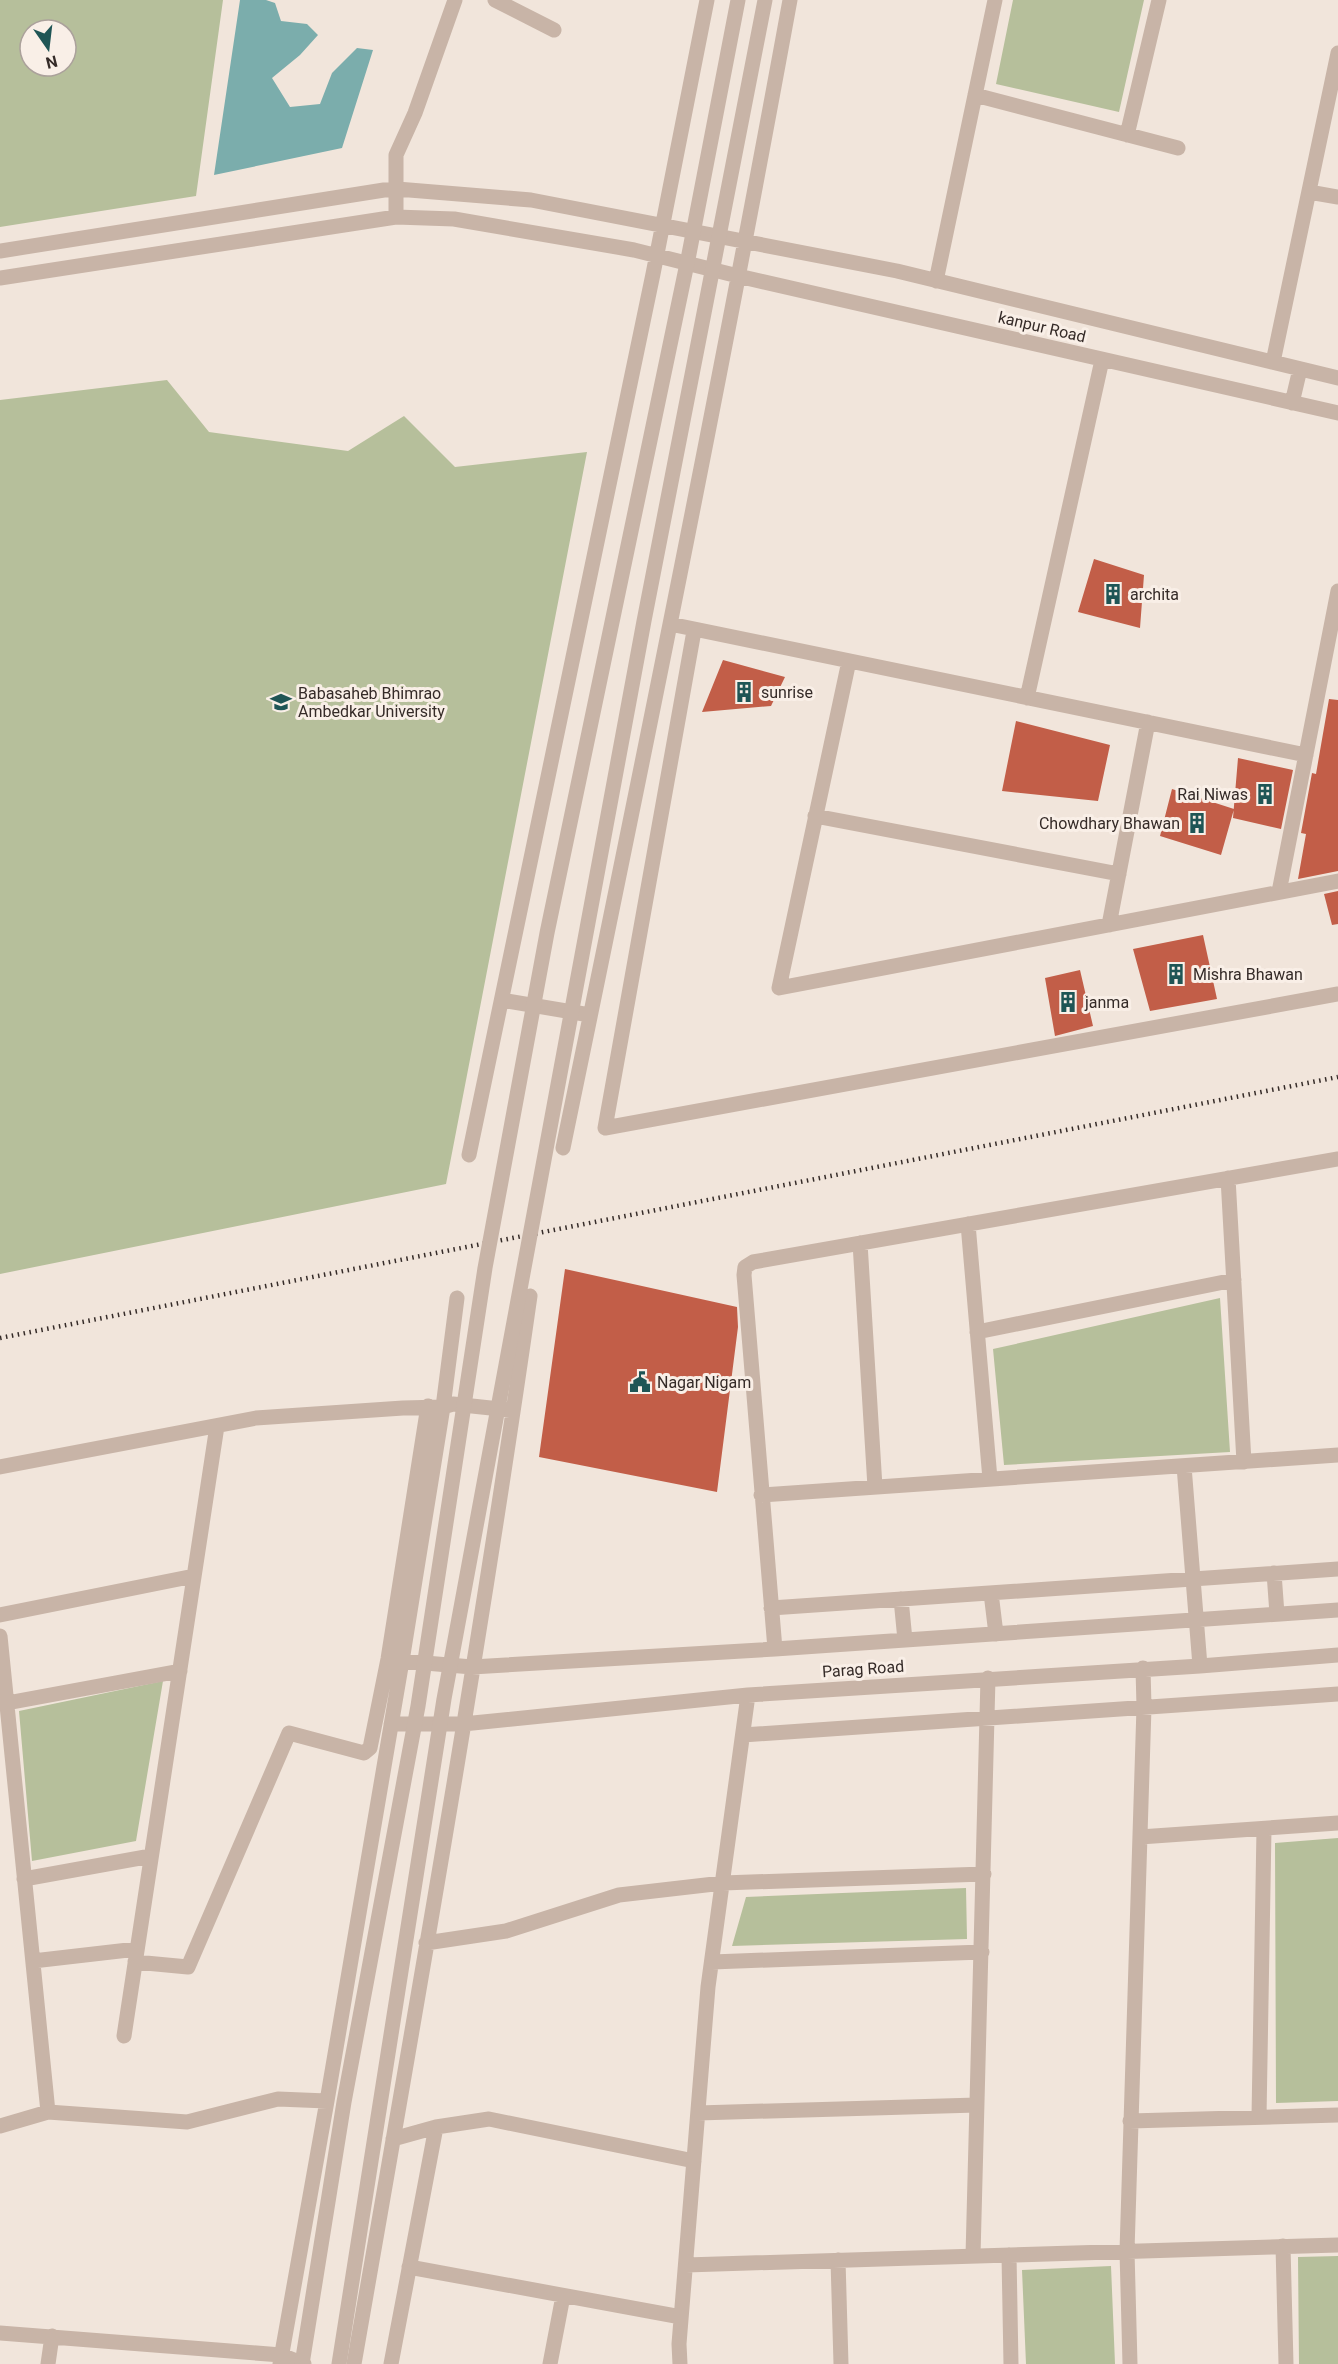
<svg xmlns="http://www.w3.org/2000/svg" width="1338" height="2364" viewBox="0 0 1338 2364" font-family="Roboto,sans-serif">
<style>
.green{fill:#b6bf9b;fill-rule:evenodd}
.water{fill:#7badac}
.building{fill:#c25e48}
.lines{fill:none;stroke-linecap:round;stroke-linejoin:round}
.minor{stroke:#c8b4a7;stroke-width:15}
.rail{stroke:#352b28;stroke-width:4.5;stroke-dasharray:1.5 4.5;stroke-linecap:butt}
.minor-bridge{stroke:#c8b4a7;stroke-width:15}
.labels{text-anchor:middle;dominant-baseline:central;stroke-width:6;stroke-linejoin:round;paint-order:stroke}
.street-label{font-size:16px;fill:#352b28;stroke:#f9efe7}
.poi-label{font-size:16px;fill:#352b28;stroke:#f9efe7;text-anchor:start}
</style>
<rect width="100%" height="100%" fill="#f1e5db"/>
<path class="green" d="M0 0H223L196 196 0 227ZM30 30H66V66H30Z
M1013 0H1144L1119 112 996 84Z
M167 380 209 432 348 451 404 416 455 467 587 452 446 1184 0 1274V400Z
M1220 1298 1230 1452 1004 1465 993 1349Z
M163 1681 136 1841 32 1861 19 1711Z
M1338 1838V2101L1276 2103 1275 1843Z
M966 1888 967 1939 732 1946 746 1897Z
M1338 2256V2364H1299L1298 2257Z
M1111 2266 1115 2364H1026L1022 2270Z"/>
<path class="water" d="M240 0H266L275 3 281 21 307 24 318 35 300 55 272 78 290 107 320 104 332 73 357 48 373 50 342 148 214 175Z"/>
<path class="building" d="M1094 559 1144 575 1140 628 1078 612Z
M723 660 785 677 771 706 702 712Z
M1329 699 1338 700V871L1298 879 1306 834 1301 833 1312 773 1316 774Z
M1016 721 1110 745 1098 801 1002 791Z
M1238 758 1293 770 1281 829 1233 818Z
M1172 789 1234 809 1221 855 1160 836Z
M1338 891V924L1332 925 1324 894Z
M1203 935 1217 999 1150 1011 1133 949Z
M1080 970 1093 1026 1055 1036 1045 978Z
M565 1269 737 1307 738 1327 717 1492 539 1457Z"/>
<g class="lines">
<path class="minor" d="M495 0 554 30
M975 95 1178 148
M1127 135 1159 0
M1309 192 1338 197
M396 217V155L415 113 455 0
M0 251 384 190 397 189 531 200 897 271 1338 378
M0 278 396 217 454 219 634 250 738 276 1338 413
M936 281 995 0
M1273 362 1338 53
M1292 403 1300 369
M670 624 1306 755
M694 631 605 1128 1338 994
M849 661 779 988 1338 881
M1027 698 1102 360
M815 816 1119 874
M1279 892 1338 591
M1109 925 1148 722
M502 1000 584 1014
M563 1148C642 766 720 384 790 0
M469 1155 653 274 707 0
M1228 1178 1244 1462
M968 1224 990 1479
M860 1243 875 1487
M977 1332 1234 1280
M1184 1466 1200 1666
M0 1467 256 1418 403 1408 443 1407 453 1404 510 1410
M761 1495 1338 1455
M1274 1573 1277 1614
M991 1593 996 1634
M901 1599 905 1640
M771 1608 1338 1569
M0 1615 194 1576
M0 1636 48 2112 0 2126
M775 1649 744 1275 745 1267 753 1262 1338 1159
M402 1661 472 1667 775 1649 1338 1610
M7 1703 180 1671
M391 1724H463L748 1695 1200 1666 1338 1655
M743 1735 1338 1694
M1140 1837 1338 1823
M24 1879 151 1856
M426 1943 506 1931 619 1895 723 1883 984 1874
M33 1961 137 1949
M135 1962 188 1967 289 1733 364 1753 370 1748 388 1659 428 1406
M712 1962 982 1952
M124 2036 217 1426
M48 2112 187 2122 278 2099 327 2101
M698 2113 977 2105
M1259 2117 1264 1829
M1130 2121 1338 2115
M393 2139 436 2127 489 2119 694 2161
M1283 2246 1286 2364
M1009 2255 1011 2364
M973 2256 988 1678
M838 2260 841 2364
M686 2265 1338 2245
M409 2267 681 2317
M0 2333 281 2355 304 2364
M48 2364 52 2336
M280 2364 327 2101 402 1661 443 1407 457 1298
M354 2364C416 2009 479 1653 530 1296
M391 2364 436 2127
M550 2364 563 2296
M680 2364 679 2344 708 1987 748 1695
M1130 2364 1127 2251 1144 1707 1143 1668"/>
<path class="rail" d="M0 1338 1338 1077"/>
<path class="minor-bridge" d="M302 2364 344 2102 418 1706 485 1268 547 933 689 254 738 0
M339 2364 444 1699 644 621 765 0"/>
</g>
<defs>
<symbol id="building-bare" viewBox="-9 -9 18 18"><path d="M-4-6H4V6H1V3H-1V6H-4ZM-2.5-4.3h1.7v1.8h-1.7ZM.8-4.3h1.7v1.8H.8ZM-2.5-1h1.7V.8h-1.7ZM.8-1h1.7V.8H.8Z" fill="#1f5555" stroke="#f9efe7" stroke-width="2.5" paint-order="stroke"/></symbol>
<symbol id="university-bare" viewBox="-9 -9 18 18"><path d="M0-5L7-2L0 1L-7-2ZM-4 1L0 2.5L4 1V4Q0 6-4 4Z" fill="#1f5555" stroke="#f9efe7" stroke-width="2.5" paint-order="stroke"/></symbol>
<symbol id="civic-bare" viewBox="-9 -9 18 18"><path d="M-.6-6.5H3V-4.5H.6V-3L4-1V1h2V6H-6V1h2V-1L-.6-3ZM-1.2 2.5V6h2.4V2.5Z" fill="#1f5555" stroke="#f9efe7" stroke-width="2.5" paint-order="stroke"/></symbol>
</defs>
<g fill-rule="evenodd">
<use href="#building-bare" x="1098" y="579" width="30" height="30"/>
<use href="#building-bare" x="729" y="677" width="30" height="30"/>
<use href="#university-bare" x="266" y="687" width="30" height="30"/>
<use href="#building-bare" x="1250" y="779" width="30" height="30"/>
<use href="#building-bare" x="1182" y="808" width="30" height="30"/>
<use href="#building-bare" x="1161" y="959" width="30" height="30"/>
<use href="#building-bare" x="1053" y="987" width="30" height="30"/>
<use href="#civic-bare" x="625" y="1367" width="30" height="30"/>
</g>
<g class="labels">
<g class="street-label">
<text transform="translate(1042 327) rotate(13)">kanpur Road</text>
<text transform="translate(863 1669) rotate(-4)">Parag Road</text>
</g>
<g class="poi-label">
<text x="1130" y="594">archita</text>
<text x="761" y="692">sunrise</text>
<text x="298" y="693">Babasaheb Bhimrao<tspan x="298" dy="18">Ambedkar University</tspan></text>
<text x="1248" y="794" text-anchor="end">Rai Niwas</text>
<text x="1180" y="823" text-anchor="end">Chowdhary Bhawan</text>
<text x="1193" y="974">Mishra Bhawan</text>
<text x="1085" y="1002">janma</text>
<text x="657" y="1382">Nagar Nigam</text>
</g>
</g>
<g transform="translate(48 48) rotate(166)"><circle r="28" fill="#f9efe7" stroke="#aba19b" stroke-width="1.5"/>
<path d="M0-4.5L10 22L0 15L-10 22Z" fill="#1f5555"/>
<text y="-9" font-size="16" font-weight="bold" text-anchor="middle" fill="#352b28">N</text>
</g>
</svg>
